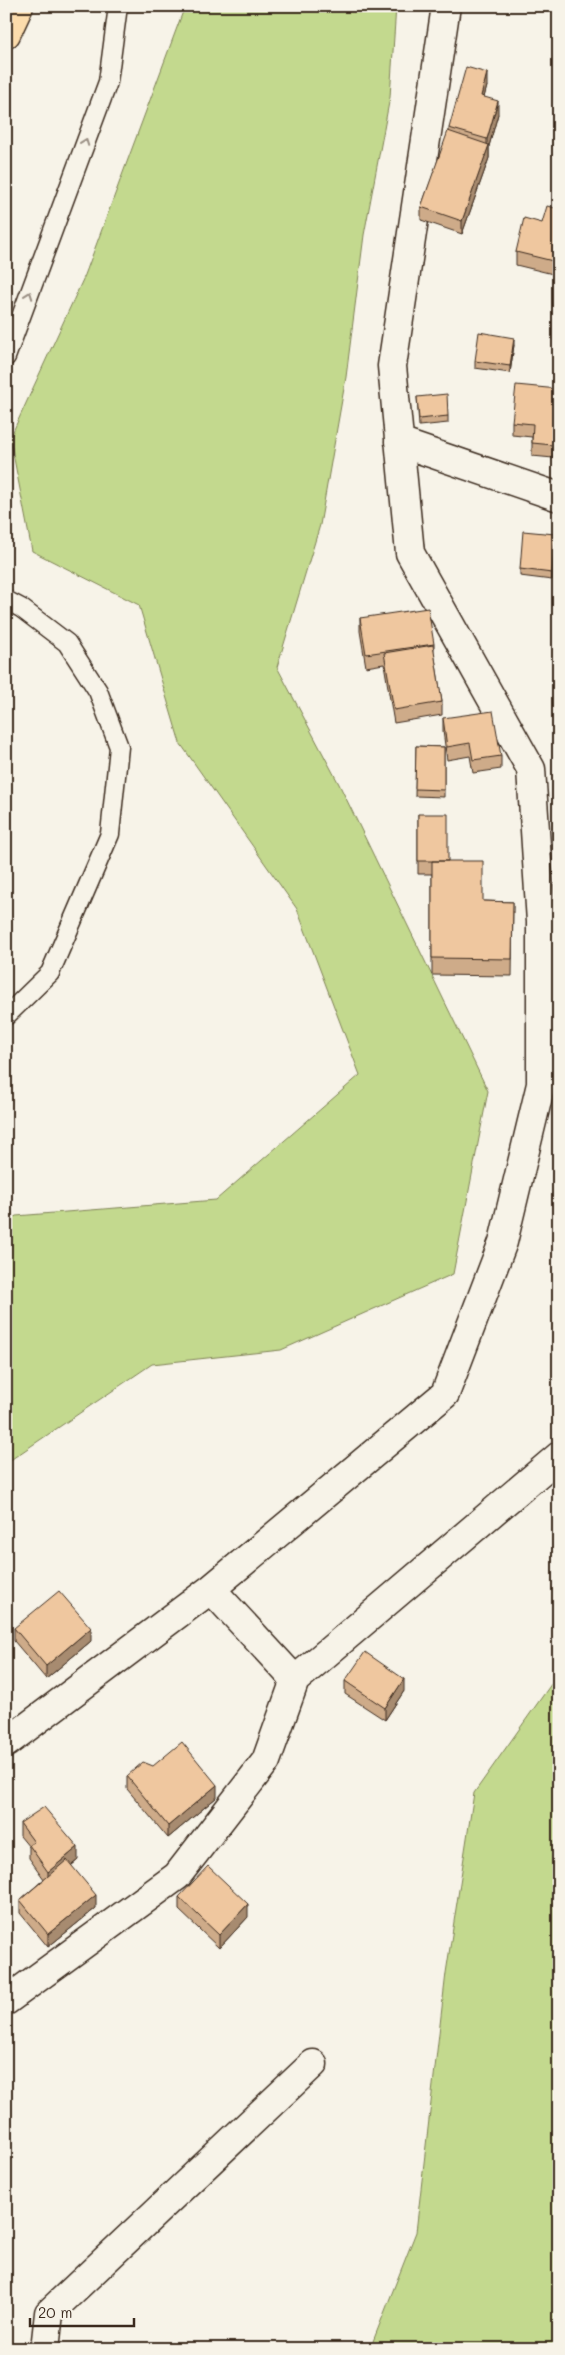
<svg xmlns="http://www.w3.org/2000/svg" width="565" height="2355" viewBox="0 0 565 2355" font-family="Mali,sans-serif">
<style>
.green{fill:#c3d98e;stroke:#7f8256}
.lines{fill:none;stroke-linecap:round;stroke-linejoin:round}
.service-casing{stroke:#3b2a1e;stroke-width:21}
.minor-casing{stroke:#3b2a1e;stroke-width:31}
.trunk-casing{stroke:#3b2a1e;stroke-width:31}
.service{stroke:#f7f3e8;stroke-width:18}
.minor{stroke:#f7f3e8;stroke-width:28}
.trunk{stroke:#fcdcac;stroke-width:28}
.wall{fill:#ceab89;stroke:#3b2a1e}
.shaded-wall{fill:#a78b6f;stroke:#3b2a1e}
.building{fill:#efc79f;stroke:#3b2a1e}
.oneway{stroke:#998e83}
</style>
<rect width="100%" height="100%" fill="#f7f3e8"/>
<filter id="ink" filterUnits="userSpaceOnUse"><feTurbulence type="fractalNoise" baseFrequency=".02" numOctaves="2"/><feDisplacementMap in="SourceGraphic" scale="10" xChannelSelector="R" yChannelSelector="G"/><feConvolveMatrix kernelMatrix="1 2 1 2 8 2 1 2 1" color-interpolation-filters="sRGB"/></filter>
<g filter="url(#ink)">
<path class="green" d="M185 6H396L390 97 364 235 346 377 320 525 277 667 339 784 488 1091 453 1274 281 1350 152 1364 6 1463V1224L16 1216 216 1200 360 1075 297 909 180 743 139 605 32 551 10 438 85 275Z
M559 1673V2349H370L416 2232 446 1973 474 1793Z"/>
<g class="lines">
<defs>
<path id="service" d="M6 357 108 82 118 6
M6 600 21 608 67 643 98 691 119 747 110 834 50 973 6 1016"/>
<path id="minor" d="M446 6 392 366 410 553 531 769 541 922V1084L503 1242 445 1394 211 1589 295 1680 559 1456
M399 442 559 497
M6 1743 211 1589
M6 2001 177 1876 266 1761 295 1680
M45 2349 49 2313 313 2064"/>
<path id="trunk" d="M6 34 19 6"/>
</defs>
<use href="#service" class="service-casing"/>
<use href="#minor" class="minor-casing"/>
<use href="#trunk" class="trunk-casing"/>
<use href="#service" class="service"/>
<use href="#minor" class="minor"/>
<use href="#trunk" class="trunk"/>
</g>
<path class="wall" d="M487 86 484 97 498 114 489 146V158L462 234 421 220V207L449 131V128Z
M559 209V268L557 275 516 265V252L542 223Z
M514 345 510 373 475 368V361Z
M417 397 448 416V423L419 426Z
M558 402 553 458 532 456V437L512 435V422Z
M555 541 552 580 520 576V569Z
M360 618 434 644V652L442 702V715L394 723 384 664 366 667 360 631Z
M559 628V641L556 636V629Z
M443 718 501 756V769L473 773 470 756 447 760 443 731Z
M416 746 444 747V797L415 796Z
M418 814 448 861 483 901 513 902 512 976 432 975V874H418Z
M14 1628 91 1641 46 1679 14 1641Z
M345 1681 404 1691 385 1720 345 1694Z
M127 1776 217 1797 168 1838 127 1789Z
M20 1823 78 1860 71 1866 96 1908 48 1947 20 1913V1900L44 1879 29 1858V1847L20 1836Z
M179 1897 248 1917 219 1948 179 1910Z"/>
<path class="shaded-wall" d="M487 73V86L481 109V96Z
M498 101V114L489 146V158L462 234V221L487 150V139Z
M559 255V268L557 275V262Z
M514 338V345L510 373V366Z
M558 389V402L553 458V445Z
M555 534V541L552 580V573Z
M91 1628V1641L46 1679V1666Z
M404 1679V1691L385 1720V1708Z
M217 1785V1797L168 1838V1826Z
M78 1847V1860L48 1884V1872Z
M96 1895V1908L48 1947V1934Z
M248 1904V1917L219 1948V1935Z"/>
<path class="building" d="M466 67 487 73 481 96 498 101 487 139 449 128Z
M448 131 489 145 462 221 421 207Z
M547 206 559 209V255L557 262 516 252 524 218 542 223Z
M479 332 514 338 510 366 475 361Z
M516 385 558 389 553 445 532 443 533 424 512 422Z
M447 394 448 416 419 419 417 397Z
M523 531 555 534 552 573 520 569Z
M428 608 434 644 366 654 360 618Z
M559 628V634L556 629Z
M433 645 442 702 394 710 384 653Z
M493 711 501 756 473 760 470 743 447 747 443 718Z
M416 746 444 747V790L415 789Z
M418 814H448V861H418Z
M432 861H483V901L513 902 512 959 432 958Z
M59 1591 91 1628 46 1666 14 1628Z
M365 1652 404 1679 385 1708 345 1681Z
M182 1742 217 1785 168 1826 127 1776 143 1762 153 1766Z
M44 1807 78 1847 48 1872 29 1845 34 1842 20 1823Z
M67 1860 96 1895 48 1934 20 1900Z
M208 1866 248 1904 219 1935 179 1897Z"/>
<defs><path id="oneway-chevron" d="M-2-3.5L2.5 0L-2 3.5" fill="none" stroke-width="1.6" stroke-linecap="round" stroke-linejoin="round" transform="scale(1.25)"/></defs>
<g class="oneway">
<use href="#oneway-chevron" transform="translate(85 142) rotate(-70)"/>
<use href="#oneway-chevron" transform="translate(29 295) rotate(-70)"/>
</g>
</g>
<rect width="565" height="2355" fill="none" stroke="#f7f3e8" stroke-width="25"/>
<rect x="12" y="12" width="540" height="2330" fill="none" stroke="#3b2a1e" stroke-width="2" filter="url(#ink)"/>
<path d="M30 2318v8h104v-8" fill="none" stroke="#3b2a1e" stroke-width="2.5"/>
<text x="38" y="2318" font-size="15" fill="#3b2a1e" stroke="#f7f3e8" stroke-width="4" paint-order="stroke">20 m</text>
</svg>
